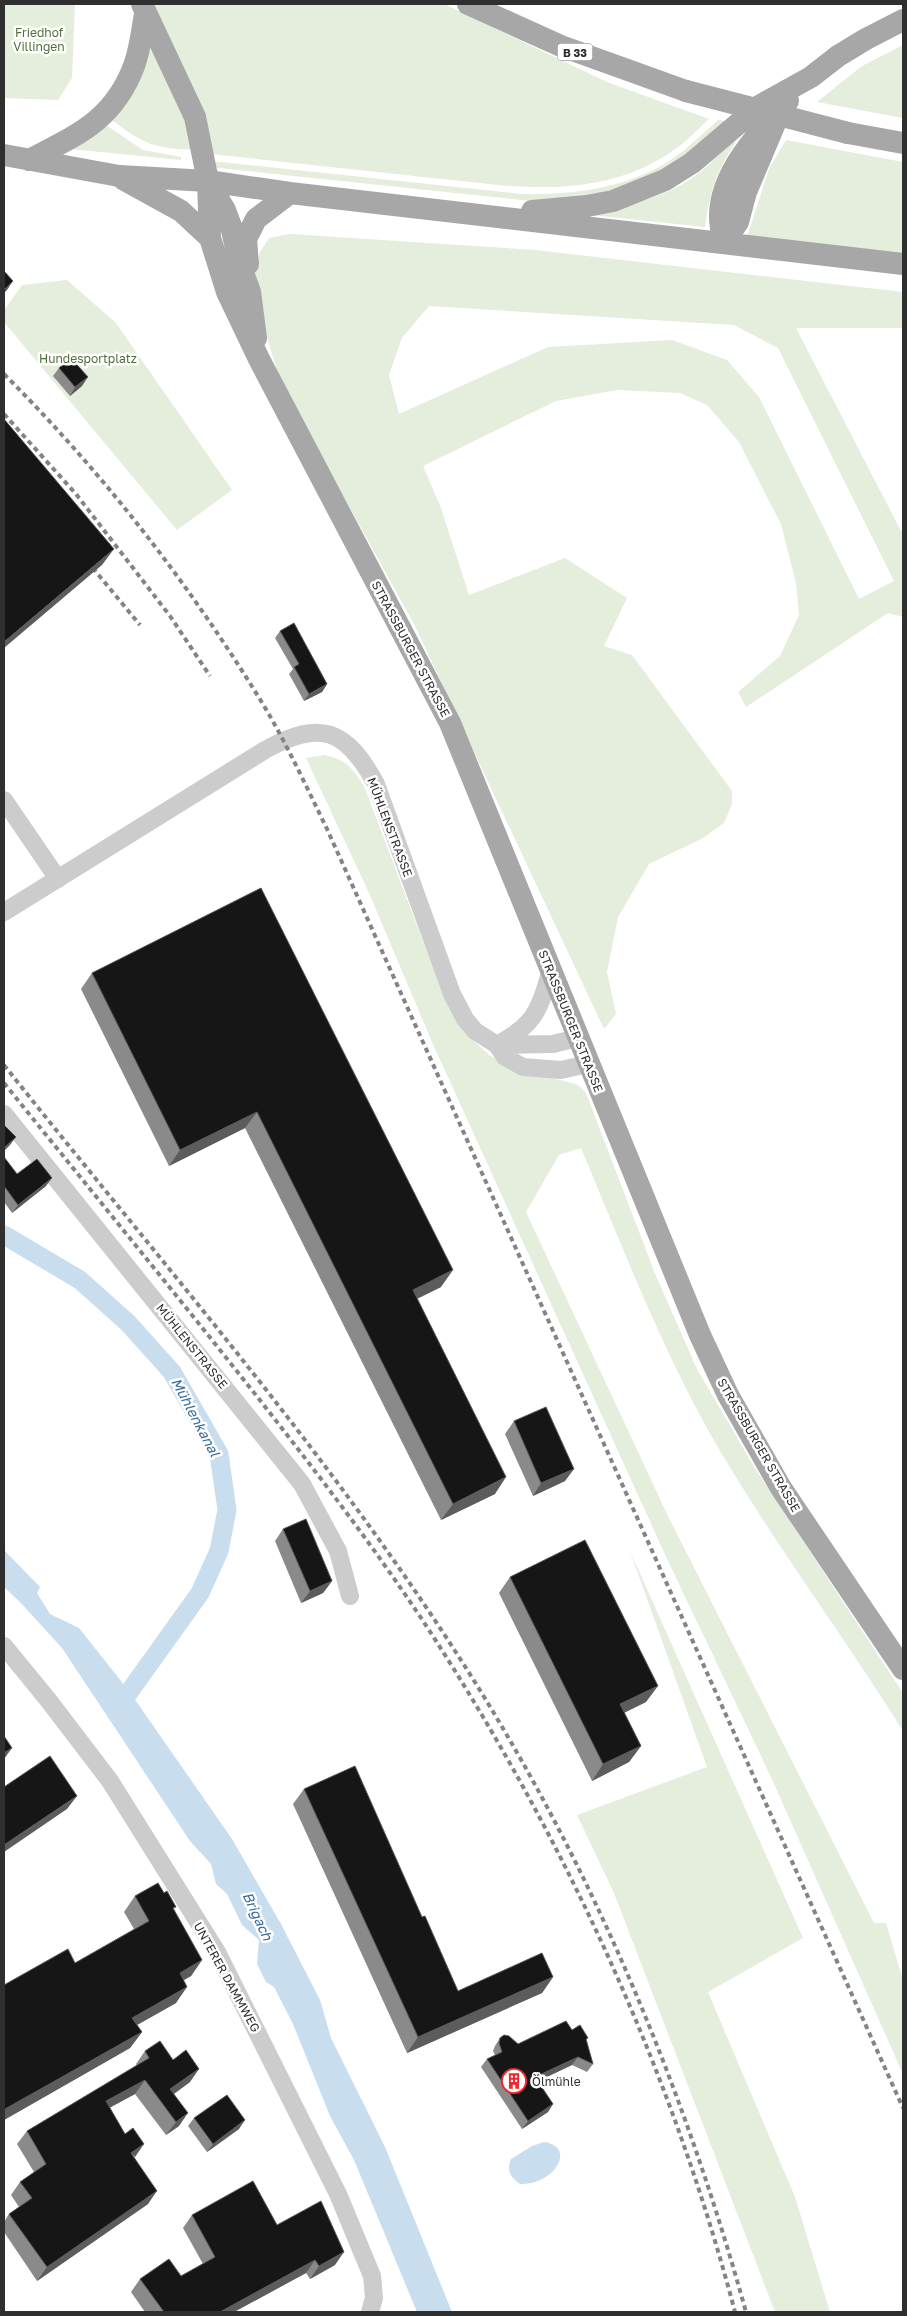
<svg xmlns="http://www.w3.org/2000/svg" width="907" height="2316" viewBox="0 0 907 2316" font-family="'Golos Text',sans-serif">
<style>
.green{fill:#e5eddd;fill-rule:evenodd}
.water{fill:#c8ddee}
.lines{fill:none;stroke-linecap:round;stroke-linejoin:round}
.canal{stroke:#c8ddee;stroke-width:19}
.minor{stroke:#ccc;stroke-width:18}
.major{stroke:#a7a7a7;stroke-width:22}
.rail{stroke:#848484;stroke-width:4;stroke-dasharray:5 4;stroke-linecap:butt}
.major-bridge{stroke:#a7a7a7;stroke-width:22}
.wall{fill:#8a8a8a}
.shaded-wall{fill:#5c5c5c}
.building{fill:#161616;stroke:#5c5c5c}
.labels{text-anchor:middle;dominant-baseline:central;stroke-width:5;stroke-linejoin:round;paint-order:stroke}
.shield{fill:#fff;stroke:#6d6d6d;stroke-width:1}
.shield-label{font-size:11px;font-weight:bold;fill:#2f2f2f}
.park-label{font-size:12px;fill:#4f6e3a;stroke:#fff}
.street-label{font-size:12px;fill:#2f2f2f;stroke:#fff}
.poi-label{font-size:12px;fill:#2f2f2f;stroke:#fff;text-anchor:start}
.water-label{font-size:14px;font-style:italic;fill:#386c97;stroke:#fff}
</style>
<rect width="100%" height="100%" fill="#fff"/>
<path class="green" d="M4 4H75L72 78 58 100 4 98Z
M148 4H444L607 82 709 119C696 131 685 143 671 152 618 188 559 190 498 185L211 154Z
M150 42 183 107 195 150C154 148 145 145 112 120Z
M903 45V118L817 102 862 66Z
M718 120 726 121 712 135 660 174 586 198 540 202 210 167 211 161 522 194C578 195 638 187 683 151 695 141 707 130 718 120Z
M106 125 143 150 181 157V160L70 149Z
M786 140 903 162V256L746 240 769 169Z
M729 141 736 142C716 172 710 191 705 227L591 215C649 199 692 193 729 141Z
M290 234 535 250 903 292V328H796L901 531 903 530V617L888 613 746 707 738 692 780 656 799 615 796 583 781 524 739 442 707 405 680 393 617 390 556 401 423 466 441 508 469 595 565 558 627 598 604 646 632 655 732 791V804L724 823 703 838 649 864 618 917 607 972 616 1014 604 1029 414 624 292 403 277 370 267 337 255 272 260 252 269 238ZM429 306 734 325 778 348 894 581 859 599 759 397 727 360 672 340 548 347 399 414 389 375 402 338Z
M67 280 116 323 232 490 177 530 4 322V310L22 285Z
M324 755C347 760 351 767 364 786L443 994 471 1038 489 1055 507 1065 578 1085 586 1093 656 1276 697 1369 753 1465 903 1693V1731C840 1630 767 1534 708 1430 658 1340 621 1243 581 1148L559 1155 526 1212 667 1514 874 1923H886L903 1980V2074L771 1777 668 1561 432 1042 369 893 306 758Z
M630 1551 803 1938 708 1992 795 2197 830 2312H775L614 1893 577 1815 707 1767Z"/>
<path class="water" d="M4 1550 40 1587 37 1593 50 1614 79 1628 129 1691 232 1839 281 1924 320 2000 331 2038 385 2147 452 2312H417L354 2160 330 2116 293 2024 274 1987 266 1982 257 1964 259 1940 242 1925 227 1894 216 1884 211 1864 190 1841 62 1648 20 1602 4 1587Z
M544 2142C578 2147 553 2186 520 2184 511 2178 506 2171 511 2159L532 2146Z"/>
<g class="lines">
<path class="canal" d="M4 1235 80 1280 128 1323 172 1372 219 1454 227 1510 219 1551 200 1593 117 1709"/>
<path class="minor" d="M4 800 58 879
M4 912 265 750C321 719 346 729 376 784L452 994 465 1019 475 1031 497 1045 505 1057 523 1067 561 1070 588 1064
M497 1045C536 1024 539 1010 551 970
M500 1045 553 1044 577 1038
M4 1114 302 1484 338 1551 350 1596
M4 1646 49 1701 110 1781 217 1952 338 2194 372 2276 374 2298 370 2312"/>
<path class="major" d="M142 4 195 117 208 181 210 238 227 292 259 359 450 723 700 1335 728 1395 781 1488 903 1669
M468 4 561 46 686 91
M848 133 903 143
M4 155 119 176 208 181 290 193 903 264
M29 160C77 135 113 121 134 66 140 50 142 31 145 14
M123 179 181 211 210 238
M208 182 225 210 231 226 239 261 250 292 256 338
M532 211 587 206 613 201 665 180 692 163 759 106 811 77 838 56 866 39 903 20
M723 243C722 234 720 225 720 216 720 172 760 131 788 101
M723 243 738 222 746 192 776 121
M248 264 246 239 256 219 290 193"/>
<path class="rail" d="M4 374C102 472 188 582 261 701 286 742 306 786 327 829L903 2108
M4 414 76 494 170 616 210 676
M87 561 140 625
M4 1065C158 1259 323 1446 457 1654 588 1856 682 2081 746 2312
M4 1083C89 1188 175 1293 259 1399 317 1473 375 1548 427 1627 564 1837 671 2069 735 2312"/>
<path class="major-bridge" d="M686 91 848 133"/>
</g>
<path class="wall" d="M59 368 82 386 70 396 53 376Z
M280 631 327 684 322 692 304 701 289 674 293 669 275 638Z
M261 888 441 1287 417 1299 495 1494 441 1520 245 1128 169 1166 81 989 92 973Z
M4 1157 17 1174 46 1186 12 1213 4 1202Z
M514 1421 565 1481 533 1496 505 1434Z
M283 1529 332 1581 323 1593 301 1603 275 1541Z
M510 1577 646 1702 624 1713 641 1746 629 1762 592 1781 499 1593Z
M304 1789 422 1917 458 1991 553 1977 542 1993 407 2053 293 1804Z
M135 1896 174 1910 202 1960 191 1976 184 1980 176 2003 137 2025 142 2032 130 2048 4 2120V1985L75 1963 134 1929 124 1912Z
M572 2030 588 2038 586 2040 593 2064 587 2072 572 2065 538 2081 553 2104 548 2112 522 2129 481 2067 487 2059 495 2055 493 2051 495 2046 500 2038 518 2044Z
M145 2051 173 2060 190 2082 174 2094 179 2126 166 2135 135 2094 109 2108 134 2157 148 2204 37 2281 4 2232V2222L9 2214 19 2207 11 2195 20 2182 34 2172 17 2144 27 2131 137 2066 136 2064Z
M194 2118 239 2129 207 2152 188 2126Z
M192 2215 277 2225 335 2265 310 2279 306 2273 234 2312H145L131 2292 140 2279 181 2276 203 2264 183 2228Z"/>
<path class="shaded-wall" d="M13 281 7 290 4 293V290Z
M88 377 82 386 70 396 75 387Z
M114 549 102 565 4 648V642Z
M327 684 322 692 304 701 309 694Z
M257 1112 245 1128 169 1166 180 1150Z
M16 1137 10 1145 4 1151V1148Z
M52 1178 46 1186 12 1213 18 1205Z
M453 1270 441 1287 402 1306 413 1290Z
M574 1469 565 1481 533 1496 541 1483Z
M506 1477 495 1494 441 1520 453 1504Z
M332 1581 323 1593 301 1603 310 1591Z
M658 1686 646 1702 609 1720 620 1704Z
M641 1746 629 1762 592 1781 603 1764Z
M12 1748 4 1759V1753Z
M77 1796 67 1809 4 1852V1845Z
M202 1960 191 1976 168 1989 180 1973Z
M553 1977 542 1993 407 2053 418 2037Z
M187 1987 176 2003 121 2034 132 2018Z
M142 2032 130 2048 4 2120V2111L5 2109Z
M578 2057 572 2065 530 2085 535 2077Z
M199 2069 190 2082 161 2103 170 2089Z
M145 2080 135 2094 96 2115 106 2101Z
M553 2104 548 2112 522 2129 528 2121Z
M188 2113 179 2126 166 2135 176 2122Z
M245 2120 239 2129 207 2152 213 2144Z
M144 2144 135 2157 131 2153Z
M157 2191 148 2204 37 2281 47 2267Z
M344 2252 335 2265 310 2279 319 2266Z
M315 2260 306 2273 234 2312H220Z"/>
<path class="building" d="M4 271 13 281 4 290Z
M71 358 88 377 75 387 59 368Z
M4 419 114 549 4 642Z
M294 623 327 684 309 694 294 667 299 664 280 631Z
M261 888 453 1270 413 1290 506 1477 453 1504 257 1112 180 1150 92 973Z
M4 1125 16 1137 4 1148Z
M4 1157 17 1174 37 1159 52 1178 18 1205 4 1186Z
M546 1407 574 1469 541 1483 514 1421Z
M306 1519 332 1581 310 1591 283 1529Z
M585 1540 658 1686 620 1704 641 1746 603 1764 510 1577Z
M4 1736 12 1748 4 1753Z
M50 1756 77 1796 4 1845V1787Z
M355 1766 422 1917 425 1916 458 1991 542 1953 553 1977 418 2037 304 1789Z
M158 1883 164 1893 167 1891 176 1907 173 1908 202 1960 180 1973 187 1987 132 2018 142 2032 5 2109 4 2106V1985L68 1949 75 1963 149 1921 135 1896Z
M566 2021 572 2030 580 2025 588 2038 586 2039 593 2064 578 2057 535 2077 553 2104 528 2121 487 2059 502 2052 499 2043 500 2038 504 2035 509 2036 518 2044Z
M160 2041 173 2060 186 2050 199 2069 170 2089 188 2113 176 2122 145 2080 106 2101 125 2134 133 2128 144 2144 131 2153 157 2191 47 2267 9 2214 32 2198 20 2182 46 2164 27 2131 149 2058 145 2051Z
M227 2095 245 2120 213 2144 194 2118Z
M253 2181 277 2225 321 2201 344 2252 319 2266 315 2260 220 2312H164L140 2279 169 2259 181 2276 215 2257 192 2215Z"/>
<defs>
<symbol id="building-ring" viewBox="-11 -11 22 22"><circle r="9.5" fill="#fff" stroke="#ef292b" stroke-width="1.5"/><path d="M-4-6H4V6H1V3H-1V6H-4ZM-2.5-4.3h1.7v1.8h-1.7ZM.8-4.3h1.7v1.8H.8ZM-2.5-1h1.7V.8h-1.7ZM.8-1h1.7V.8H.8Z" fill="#ef292b"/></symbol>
</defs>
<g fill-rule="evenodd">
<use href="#building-ring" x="500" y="2067" width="28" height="28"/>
</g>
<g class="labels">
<rect class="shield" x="557.5" y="43.5" width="35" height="17" rx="4"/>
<g class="shield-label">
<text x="575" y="52">B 33</text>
</g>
<g class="park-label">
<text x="39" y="32">Friedhof<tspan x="39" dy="14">Villingen</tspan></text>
<text x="88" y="358">Hundesportplatz</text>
</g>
<g class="street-label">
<text transform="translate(411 649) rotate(62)">STRASSBURGER STRASSE</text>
<text transform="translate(390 827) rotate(69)">MÜHLENSTRASSE</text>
<text transform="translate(571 1021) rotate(68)">STRASSBURGER STRASSE</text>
<text transform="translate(192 1346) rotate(51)">MÜHLENSTRASSE</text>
<text transform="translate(759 1445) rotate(60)">STRASSBURGER STRASSE</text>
<text transform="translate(227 1977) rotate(61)">UNTERER DAMMWEG</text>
</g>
<g class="poi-label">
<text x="532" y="2081">Ölmühle</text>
</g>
<g class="water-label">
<text transform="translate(196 1417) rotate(62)">Mühlenkanal</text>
<text transform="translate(258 1916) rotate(65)">Brigach</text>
</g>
</g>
<rect width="907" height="2316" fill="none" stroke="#2f2f2f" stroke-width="10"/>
</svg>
